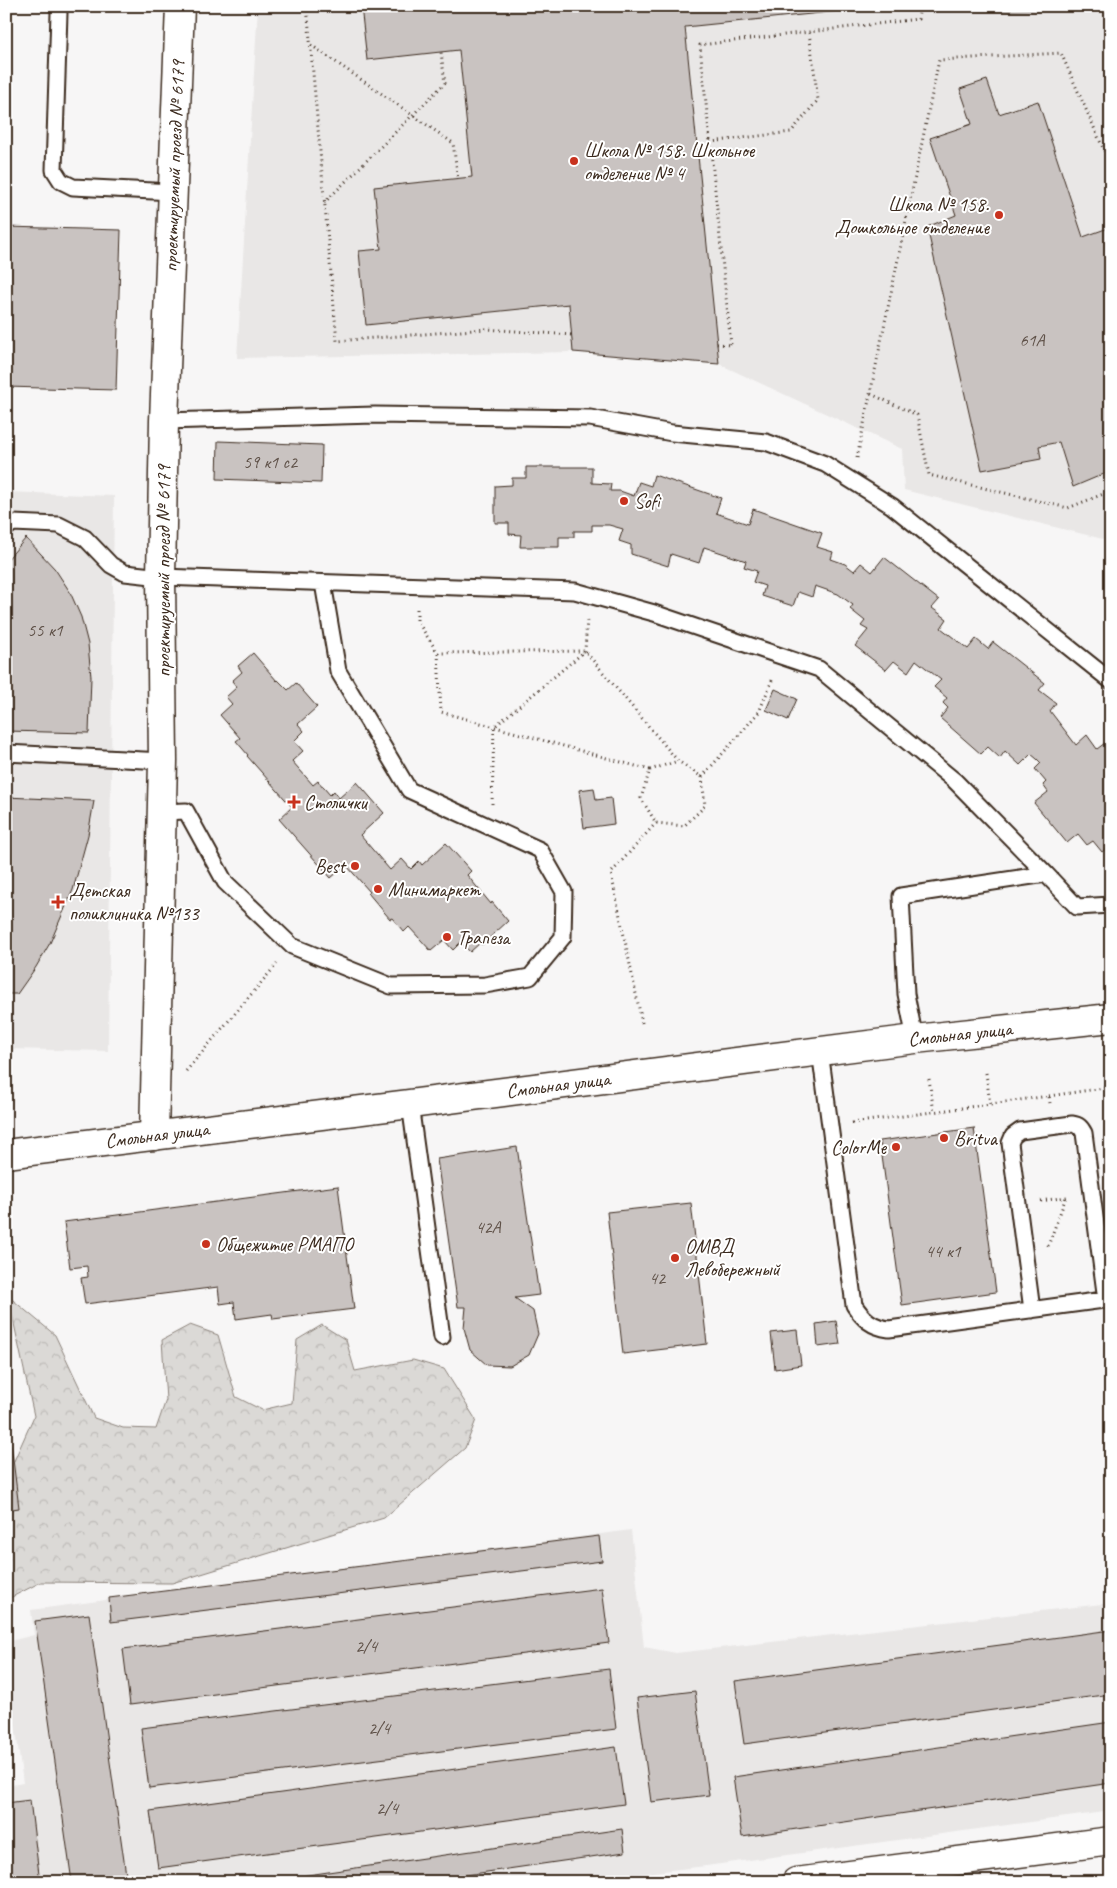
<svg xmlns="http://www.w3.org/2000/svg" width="1117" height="1888" viewBox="0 0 1117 1888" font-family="Caveat,sans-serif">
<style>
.built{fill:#e9e7e6}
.forest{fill:url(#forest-crowns);stroke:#8b827a}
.pitch{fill:#dbd9d6;stroke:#8b827a}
.building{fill:#c9c3c1;stroke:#3b2a1e}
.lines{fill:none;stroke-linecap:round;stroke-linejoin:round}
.lane-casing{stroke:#3b2a1e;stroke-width:19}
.street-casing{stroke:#3b2a1e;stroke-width:31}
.secondary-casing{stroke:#3b2a1e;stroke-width:31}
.path{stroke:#3b2a1e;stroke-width:3;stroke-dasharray:1 4;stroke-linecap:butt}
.lane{stroke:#fff;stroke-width:15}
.street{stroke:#fff;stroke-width:28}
.secondary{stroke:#fff;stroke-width:28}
.poi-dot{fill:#c8321e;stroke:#fff;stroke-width:2}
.labels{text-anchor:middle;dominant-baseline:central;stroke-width:4;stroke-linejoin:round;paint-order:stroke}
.number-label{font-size:18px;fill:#5e5047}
.poi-label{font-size:20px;fill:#3b2a1e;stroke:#fff;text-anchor:start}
.street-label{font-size:20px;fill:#3b2a1e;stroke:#fff}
</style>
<defs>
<pattern id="forest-crowns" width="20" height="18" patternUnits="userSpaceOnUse" patternTransform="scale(1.25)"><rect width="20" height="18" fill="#dbd9d6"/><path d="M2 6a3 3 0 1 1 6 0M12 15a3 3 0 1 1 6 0" fill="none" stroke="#bdbab7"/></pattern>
</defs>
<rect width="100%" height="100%" fill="#f7f6f6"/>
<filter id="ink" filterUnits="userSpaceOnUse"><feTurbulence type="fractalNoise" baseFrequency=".02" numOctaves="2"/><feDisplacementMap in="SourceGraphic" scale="10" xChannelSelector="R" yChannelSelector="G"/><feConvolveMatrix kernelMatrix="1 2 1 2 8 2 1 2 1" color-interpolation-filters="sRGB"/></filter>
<g filter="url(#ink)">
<path class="built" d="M258 6H1111V541L904 490 902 449 719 364 573 352 237 358Z
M6 492 114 496 108 1051 6 1049Z
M631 1530 644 1647 676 1653 1111 1603V1811L706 1866 569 1882H6V1786L23 1783 6 1659V1642L34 1635 31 1610Z"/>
<path class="forest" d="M8 1296 55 1335 94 1418 123 1428 156 1429 166 1400 162 1340 190 1325 218 1335 236 1397 262 1410 292 1403 297 1340 322 1325 346 1340 355 1371 413 1360 444 1369 476 1420 465 1448 384 1518 172 1583 41 1582 6 1600V1479L34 1416Z"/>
<path class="pitch" d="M989 6H1111V7L989 11Z"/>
<path class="building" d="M6 6H10L6 87Z
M361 6H889L685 27 719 364 573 352 569 304 366 325 359 251 381 249 374 187 472 177 459 50 367 60Z
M987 80 999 114 1038 101 1083 237 1111 227V471L1073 487 1059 442 1039 446 1041 459 982 470 927 227 956 215 930 138 972 124 960 89Z
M6 227 121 230 116 390 6 387Z
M218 441 322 445 321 483 217 479Z
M526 467H592V483L611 484 610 491H620L634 496 639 482 651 486 654 475 721 498 716 513 748 524 753 509 822 533 817 547 833 552 831 559 845 564 854 571 861 563 872 572 884 557 939 600 932 608 947 619 941 628 968 649 976 639 988 649 993 642 1045 683 1039 690 1056 703 1050 711 1076 745 1087 735 1097 749 1105 743 1111 751V845L1102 852 1093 841 1087 845 1078 834 1067 843 1034 803 1048 792 1043 785 1046 782 1035 769 1041 763 1037 759 1031 754 1020 765 1005 751 1000 758 988 747 981 754 940 718 948 708 943 703 947 698 934 687 941 680 916 660 908 672 894 661 886 670 855 646 868 630 861 626 865 621 850 609 853 605 838 594 815 586 812 597 798 592 793 606 762 596 765 586 753 582 757 571 744 567 746 561 704 547 699 563 671 554 668 566 631 554V545L619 541 623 529 609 525H592V531H574V537H559V547H520L521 535 509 534V523H495V486L512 485V478H526Z
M26 538 55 569 70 592 81 617 88 644 91 677 89 733 6 731V561Z
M253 653 277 681 278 680 288 690 296 683 317 707 298 724 304 731 294 741 303 751 292 761 313 785 318 781 330 795 334 791 339 798 357 782 384 813 360 835 390 870 402 859 411 869 419 861 422 865 446 843 471 871 467 875 491 904 492 902 508 921 482 945 480 943 470 952 461 942 453 950 444 940 431 951 409 927 404 932 392 918 390 919 368 893 370 892 346 865 331 878 279 819 292 807 247 756 248 755 236 741 240 738 220 715 232 704 226 697 237 687 232 681 242 672 238 666Z
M775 689 797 699 788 720 766 710Z
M594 788 596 800 611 798 614 824 584 828 579 790Z
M6 797 94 801 88 835 73 890 50 943 36 967 17 994H6Z
M974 1128 996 1292 902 1305 880 1141Z
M517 1147 539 1295 515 1298 533 1311 538 1334 529 1355 510 1366 487 1365 470 1350 464 1328 466 1307H458L437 1159Z
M338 1186 354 1309 273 1319 272 1314 236 1319 234 1302 220 1304 218 1287 85 1304 81 1278 88 1277 87 1266 70 1268 64 1222Z
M691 1203 707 1344 623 1354 607 1212Z
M836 1321 840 1344 818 1347 816 1324Z
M797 1330 801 1365 775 1369 771 1333Z
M6 1403 19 1508 6 1510Z
M599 1536 602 1561 111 1622 109 1598Z
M602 1588 609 1643 130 1705 123 1649Z
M89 1614 127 1882H72L35 1621Z
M1111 1630V1694L744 1744 735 1681Z
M609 1669 616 1729 149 1788 141 1728Z
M695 1691 709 1795 651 1802 637 1698Z
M1111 1722V1783L742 1837 733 1777Z
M616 1747 624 1804 158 1868 150 1811Z
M30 1800 40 1882H6V1803Z
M622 1829 625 1852 418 1882H260Z"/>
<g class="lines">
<defs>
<path id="lane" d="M58 6 59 13 54 170 61 181 73 187 173 192
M164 421 375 415 590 418 672 433 766 442 825 464 892 506 1111 681
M6 528 13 523 59 525 85 538 111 565 125 573 161 577 575 591 654 613 819 669 955 781 1046 874 901 896 906 994 915 1039
M6 753 163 761
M162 812 186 811 225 882 292 946 391 986 485 985 530 977 563 937 564 892 540 850 409 790 338 671 323 583
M1046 874 1077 907 1111 905
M820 1051 854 1305C863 1319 872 1327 889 1329L1111 1299
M410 1104 442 1337
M1032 1310 1010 1143 1013 1136 1020 1131 1072 1124C1079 1125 1081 1127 1084 1133L1106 1300"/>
<path id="street" d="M154 1136 163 761 161 577 164 421 180 6
M796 1882 1111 1841"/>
<path id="secondary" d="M6 1154 410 1104 915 1039 1111 1018"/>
</defs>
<use href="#lane" class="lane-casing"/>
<use href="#street" class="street-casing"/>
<use href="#secondary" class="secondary-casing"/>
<path class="path" d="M307 6 337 341 486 329 572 335
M311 45 453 143 458 179
M710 142 791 132 818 100 809 32
M324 203 445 83 441 52
M717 344 731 345 700 45 918 19 920 6
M871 394 917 415 929 475 1068 508 1111 491
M857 458 939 60 1061 53 1111 166
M417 609V621L438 653 585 651 678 761 702 777 705 806 684 826 656 823 641 798 650 770 678 761
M438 653 441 712 650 770
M702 777 759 712 773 678
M492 804 494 727 585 651 587 618
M642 1023 611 873 656 823
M186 1071 277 964
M986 1073 990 1104
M929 1079 934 1112
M1049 1096 1111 1087
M852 1123 1049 1096 1050 1103
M1041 1201 1067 1197
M1048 1246 1066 1197"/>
<use href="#lane" class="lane"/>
<use href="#street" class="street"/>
<use href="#secondary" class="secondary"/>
</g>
</g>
<g class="poi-dot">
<circle cx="574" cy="161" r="5"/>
<circle cx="999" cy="215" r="5"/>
<circle cx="624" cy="501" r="5"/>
<path d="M291.5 794.5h5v5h5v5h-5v5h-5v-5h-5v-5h5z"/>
<circle cx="355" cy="866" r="5"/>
<circle cx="378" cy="889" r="5"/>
<path d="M55.5 894.5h5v5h5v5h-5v5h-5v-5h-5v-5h5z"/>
<circle cx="447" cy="937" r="5"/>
<circle cx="944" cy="1138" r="5"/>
<circle cx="896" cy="1147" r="5"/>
<circle cx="206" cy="1244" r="5"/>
<circle cx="675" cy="1258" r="5"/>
</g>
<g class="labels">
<g class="number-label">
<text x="1032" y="340">61А</text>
<text x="270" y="462">59 к1 с2</text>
<text x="45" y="630">55 к1</text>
<text x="488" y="1227">42А</text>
<text x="943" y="1251">44 к1</text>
<text x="657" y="1278">42</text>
<text x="366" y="1646">2/4</text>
<text x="379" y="1728">2/4</text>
<text x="387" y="1808">2/4</text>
</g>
<g class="poi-label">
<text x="584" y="150">Школа № 158. Школьное<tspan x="584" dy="23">отделение № 4</tspan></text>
<text x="989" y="204" text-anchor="end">Школа № 158.<tspan x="989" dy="23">Дошкольное отделение</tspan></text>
<text x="634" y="501">Sofi</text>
<text x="304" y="802">Столички</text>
<text x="345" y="866" text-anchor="end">Best</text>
<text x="388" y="889">Минимаркет</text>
<text x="69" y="890">Детская<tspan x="69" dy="23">поликлиника №133</tspan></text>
<text x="457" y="937">Трапеза</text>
<text x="954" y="1138">Britva</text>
<text x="886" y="1147" text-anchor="end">ColorMe</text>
<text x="216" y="1244">Общежитие РМАПО</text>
<text x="685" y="1246">ОМВД<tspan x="685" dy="23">Левобережный</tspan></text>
</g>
<g class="street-label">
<text transform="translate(174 166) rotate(-88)">проектируемый проезд № 6179</text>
<text transform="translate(163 571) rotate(-90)">проектируемый проезд № 6179</text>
<text transform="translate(960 1034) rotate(-6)">Смольная улица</text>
<text transform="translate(558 1085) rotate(-7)">Смольная улица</text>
<text transform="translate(157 1135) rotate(-7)">Смольная улица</text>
</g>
</g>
<rect width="1117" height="1888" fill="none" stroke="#fff" stroke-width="25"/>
<rect x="12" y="12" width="1092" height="1863" fill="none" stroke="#3b2a1e" stroke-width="2" filter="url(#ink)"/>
</svg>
